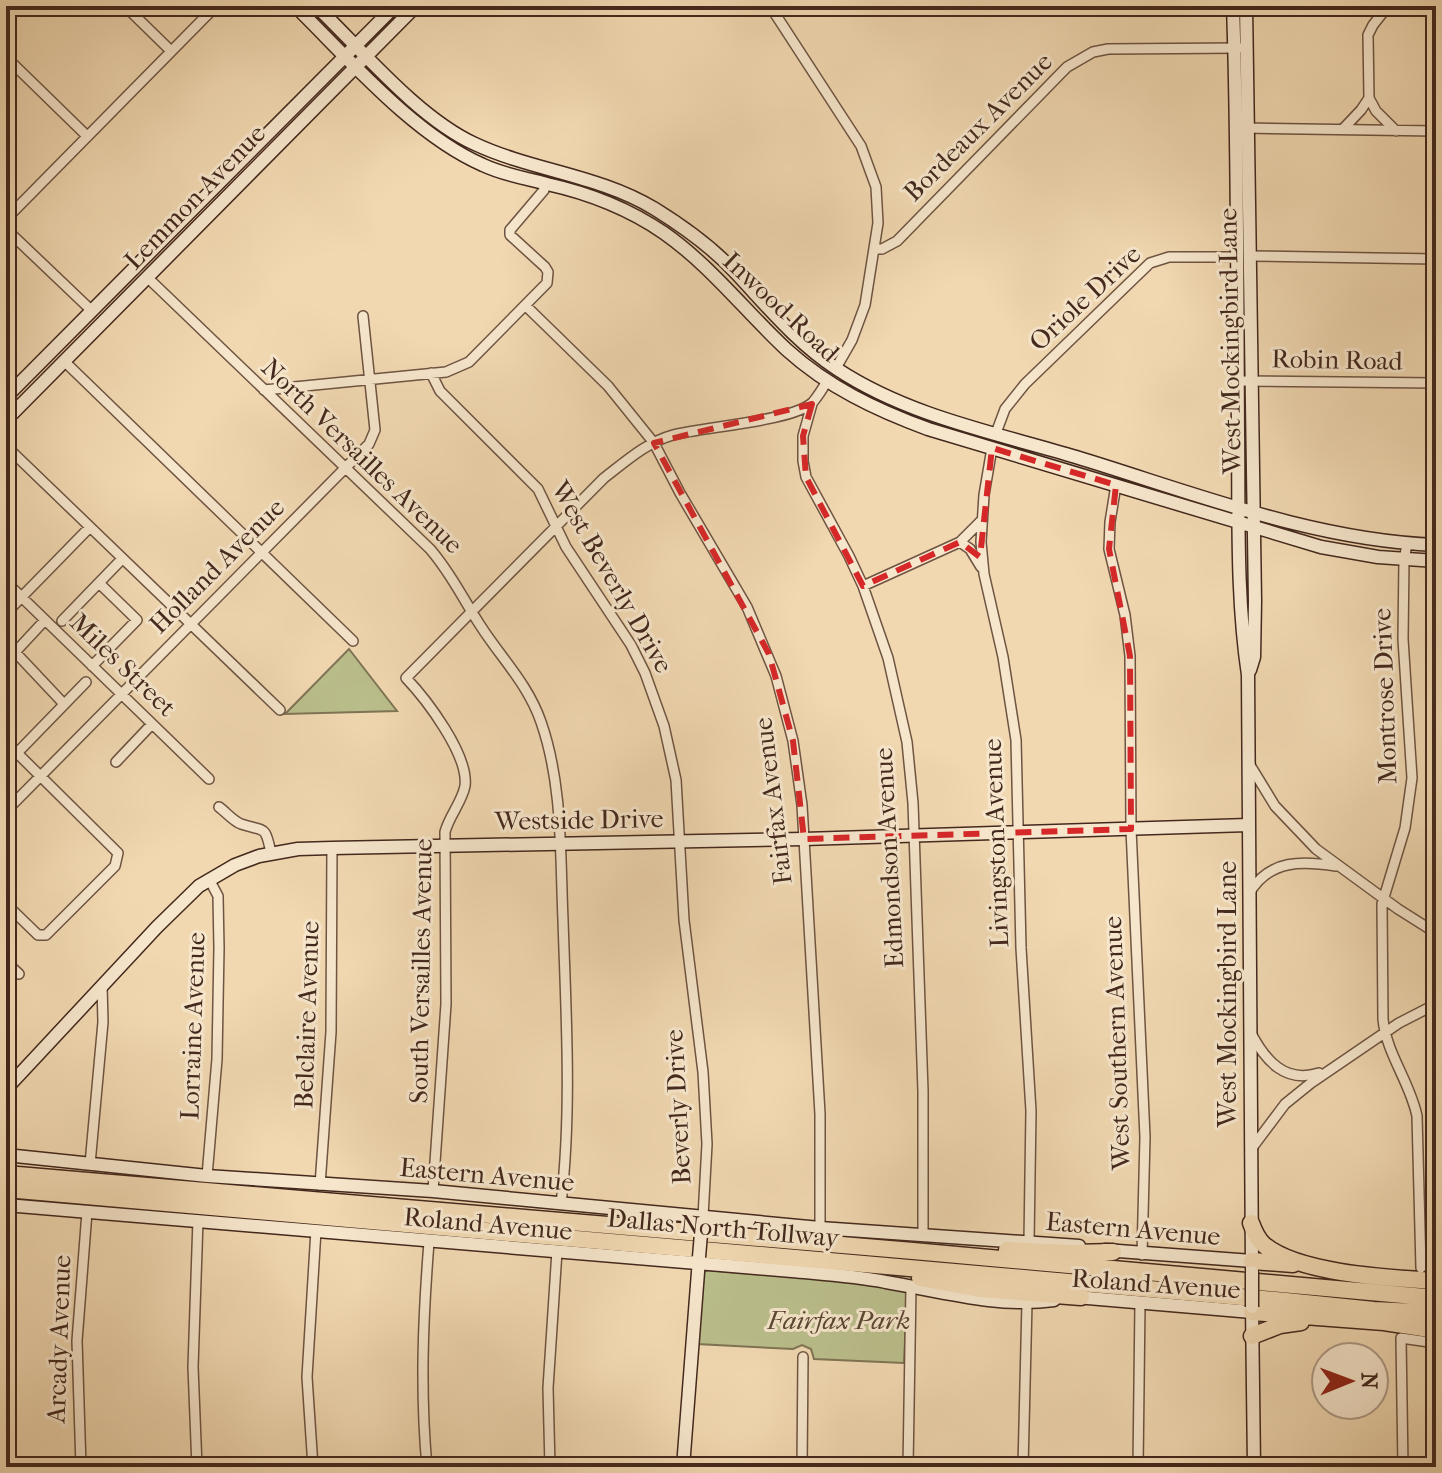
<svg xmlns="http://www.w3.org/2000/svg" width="1442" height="1473" viewBox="0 0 1442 1473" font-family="'IM FELL French Canon',serif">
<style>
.green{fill:#babf8c;stroke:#7e7454;stroke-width:2}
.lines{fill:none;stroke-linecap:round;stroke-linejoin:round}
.street-casing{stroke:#6e5442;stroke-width:12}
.secondary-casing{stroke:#43281d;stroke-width:15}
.highway-casing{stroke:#43281d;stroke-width:19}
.street{stroke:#f6e6cc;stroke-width:9}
.secondary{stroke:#f6e6cc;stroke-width:12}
.highway{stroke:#f1d8b1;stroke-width:16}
.secondary-bridge-casing{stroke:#43281d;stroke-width:15;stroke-linecap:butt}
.secondary-bridge{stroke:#f6e6cc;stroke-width:12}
.marked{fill:none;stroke:#d62828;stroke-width:6;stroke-dasharray:16 10;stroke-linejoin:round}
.labels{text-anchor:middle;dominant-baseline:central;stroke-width:6;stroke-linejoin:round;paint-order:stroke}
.street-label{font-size:26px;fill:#43281d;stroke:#f6e6cc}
.park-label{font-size:26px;font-style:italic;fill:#5b4633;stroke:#f6e6cc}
</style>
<rect width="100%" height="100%" fill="#f1d8b1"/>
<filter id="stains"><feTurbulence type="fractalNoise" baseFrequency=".0025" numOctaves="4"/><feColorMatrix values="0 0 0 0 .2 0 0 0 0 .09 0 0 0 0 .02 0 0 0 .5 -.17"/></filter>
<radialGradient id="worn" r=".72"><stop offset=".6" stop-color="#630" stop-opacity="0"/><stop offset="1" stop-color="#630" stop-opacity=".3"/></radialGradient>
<path class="green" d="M349 649 397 711 285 714Z
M706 1270 835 1280 904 1290 907 1294 904 1363 814 1359 811 1349 802 1345 793 1349 697 1344 704 1273Z"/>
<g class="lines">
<defs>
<path id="street" d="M125 6 171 51
M770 6 861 146 876 187 878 223 865 305 852 340 836 368
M6 57 87 136
M1369 98 1376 111 1396 131
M1244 128 1436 131
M1343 129 1361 110 1369 98 1368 35 1373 25 1388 6
M6 219 216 6
M6 229 91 310
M875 249H882L897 241 1067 67 1093 52 1108 49 1240 48
M1250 256 1436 259
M148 278 430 549C451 573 463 599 480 625 501 658 528 684 541 722 563 785 560 854 563 920 566 1015 572 1109 561 1204
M526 306 608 386 654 443 680 493 747 607 776 676 793 741 802 805 820 1114V1228
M64 361 353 641
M431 373 440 391 538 489 566 547 631 645 645 673 664 726 676 780 684 920 703 1072 707 1144 703 1217
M1237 381 1436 383
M264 390 446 372 469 362 547 283 548 272 545 267 510 235V230L544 190 546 183
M812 404 803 436V461L806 477 849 556 863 586 888 658 907 742 913 803 923 1091V1236
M996 433 1005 409 1025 384 1150 263 1169 257H1238
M6 446 280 710
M992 448 984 495 981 542 984 574 1003 657 1016 740 1021 948 1031 1111 1029 1241
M1116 485 1110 522 1109 549 1125 615 1130 656 1131 829 1145 1137 1142 1255
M960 542 970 549 981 567
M1407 544 1404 560 1403 639 1412 778 1405 828 1382 904 1383 1019C1386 1053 1410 1082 1417 1116L1421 1268
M6 582 209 779
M863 586 960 542 982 520
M6 613 90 527
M62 621 122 559
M15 652 64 704
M6 662 45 620
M92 666 137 620 99 583
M6 742 118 853 115 866 46 935H38L6 904
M17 753 86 682
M116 762 152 724
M1250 765 1275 806 1316 849 1398 909 1436 933
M219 807C226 812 233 821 241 824 265 832 265 824 271 853
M6 811 369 444 375 430 363 316
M1250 892C1270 859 1303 861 1336 866
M6 962 19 974
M1251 1033C1265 1060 1285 1084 1319 1073
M1252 1148 1285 1104 1311 1083 1399 1023 1436 1004
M90 1164 103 1022 102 986
M207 1176 217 1059 219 948 218 896 209 879
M320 1185 331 1032 332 848
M433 1191 446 1004 445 832C449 816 462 802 465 786 469 755 426 699 406 678L604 478C625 462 647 442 673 435 702 427 795 421 813 402 818 396 823 388 827 381
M81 1467 77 1341 87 1212
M197 1467 193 1367 198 1220
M313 1467 307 1377 316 1230
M427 1467C420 1391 423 1318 429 1242
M550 1467 548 1388 557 1251
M802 1467 803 1357
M908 1467 911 1286
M1023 1467 1027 1302
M1138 1467 1140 1303
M1403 1467 1401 1338 1436 1343"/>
<path id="secondary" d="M295 6C349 59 414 135 483 165 504 175 526 178 547 184 588 193 629 209 664 233 711 266 745 311 787 350 828 387 876 410 928 429L1321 547 1378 557 1436 561
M316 6C362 50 418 118 475 144 533 171 599 175 655 209 684 227 712 247 735 272 768 307 797 343 837 369 908 416 996 433 1076 457 1194 493 1312 540 1436 545
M1233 6C1238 148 1237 290 1238 432 1239 513 1236 595 1248 675L1252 1269
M1246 6 1255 601 1254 657 1250 670
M6 397 395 6
M6 420 416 6
M6 1089 157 927 199 886 235 865 259 856 298 849 332 848 804 839 1248 825
M6 1155 207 1176 433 1191 820 1228 1079 1246
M6 1205 792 1271C824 1274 855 1276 886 1282 940 1291 999 1308 1054 1300
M1105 1250 1252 1261
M1076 1297 1252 1312
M1252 1307 1254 1467
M683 1467 699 1259"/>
<path id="highway" d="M6 1174 913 1251 1436 1298
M6 1189 1286 1301 1374 1310 1436 1313
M1251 1223C1254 1231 1257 1239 1264 1245 1299 1274 1390 1278 1436 1281
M1007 1250 1072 1253 1113 1252
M1252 1261 1293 1264
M920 1278 979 1289 1081 1297
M1252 1312 1384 1322 1436 1330
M1252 1336 1280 1325 1301 1322"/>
</defs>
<use href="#street" class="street-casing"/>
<use href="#secondary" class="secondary-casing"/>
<use href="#highway" class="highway-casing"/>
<use href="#street" class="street"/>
<use href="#secondary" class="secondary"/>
<use href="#highway" class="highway"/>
<defs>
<path id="secondary-bridge" d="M699 1257 702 1222
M1252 1272V1307"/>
</defs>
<use href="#secondary-bridge" class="secondary-bridge-casing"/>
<use href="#secondary-bridge" class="secondary-bridge"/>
</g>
<path class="marked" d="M812 404 803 436 806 477 863 586 960 542 980 557 992 448 1116 485 1109 549 1130 656 1131 829 804 839 793 741 769 654 654 443Z"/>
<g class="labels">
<g class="street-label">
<text transform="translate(978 127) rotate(-45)">Bordeaux Avenue</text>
<text transform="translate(195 197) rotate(-46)">Lemmon Avenue</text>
<text transform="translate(1085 298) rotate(-43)">Oriole Drive</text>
<text transform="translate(781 307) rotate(43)">Inwood Road</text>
<text transform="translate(1230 341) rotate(-91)">West Mockingbird Lane</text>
<text transform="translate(1337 360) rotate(1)">Robin Road</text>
<text transform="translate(362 456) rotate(44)">North Versailles Avenue</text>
<text transform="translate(217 566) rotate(-45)">Holland Avenue</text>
<text transform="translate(612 577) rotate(60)">West Beverly Drive</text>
<text transform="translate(123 665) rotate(44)">Miles Street</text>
<text transform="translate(1385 696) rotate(-92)">Montrose Drive</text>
<text transform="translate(773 801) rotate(-97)">Fairfax Avenue</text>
<text transform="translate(579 820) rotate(-1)">Westside Drive</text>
<text transform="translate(996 843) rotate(-92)">Livingston Avenue</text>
<text transform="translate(889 858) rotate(-93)">Edmondson Avenue</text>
<text transform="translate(421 971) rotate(-89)">South Versailles Avenue</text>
<text transform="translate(1227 994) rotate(-90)">West Mockingbird Lane</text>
<text transform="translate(307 1015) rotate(-88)">Belclaire Avenue</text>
<text transform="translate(193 1026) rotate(-88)">Lorraine Avenue</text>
<text transform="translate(1117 1043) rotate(-92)">West Southern Avenue</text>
<text transform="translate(678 1107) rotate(-93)">Beverly Drive</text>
<text transform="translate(487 1175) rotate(5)">Eastern Avenue</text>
<text transform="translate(488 1224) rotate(5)">Roland Avenue</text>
<text transform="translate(723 1228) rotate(5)">Dallas North Tollway</text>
<text transform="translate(1133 1229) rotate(5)">Eastern Avenue</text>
<text transform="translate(1156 1284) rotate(4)">Roland Avenue</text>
<text transform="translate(59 1339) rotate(-88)">Arcady Avenue</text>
</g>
<g class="park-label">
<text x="839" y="1320">Fairfax Park</text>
</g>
</g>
<rect width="1442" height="1473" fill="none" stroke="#f1d8b1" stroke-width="32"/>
<rect x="8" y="8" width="1426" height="1457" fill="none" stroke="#43281d" stroke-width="4"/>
<rect x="16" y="16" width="1410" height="1441" fill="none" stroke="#43281d" stroke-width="2"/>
<g transform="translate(1350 1381) rotate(89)"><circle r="38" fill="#f6e6cc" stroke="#ae9a86" stroke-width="2"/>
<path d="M0-6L14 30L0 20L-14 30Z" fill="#8f2418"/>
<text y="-12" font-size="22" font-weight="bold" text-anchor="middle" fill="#43281d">N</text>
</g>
<rect width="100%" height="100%" filter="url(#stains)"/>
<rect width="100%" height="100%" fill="url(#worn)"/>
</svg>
